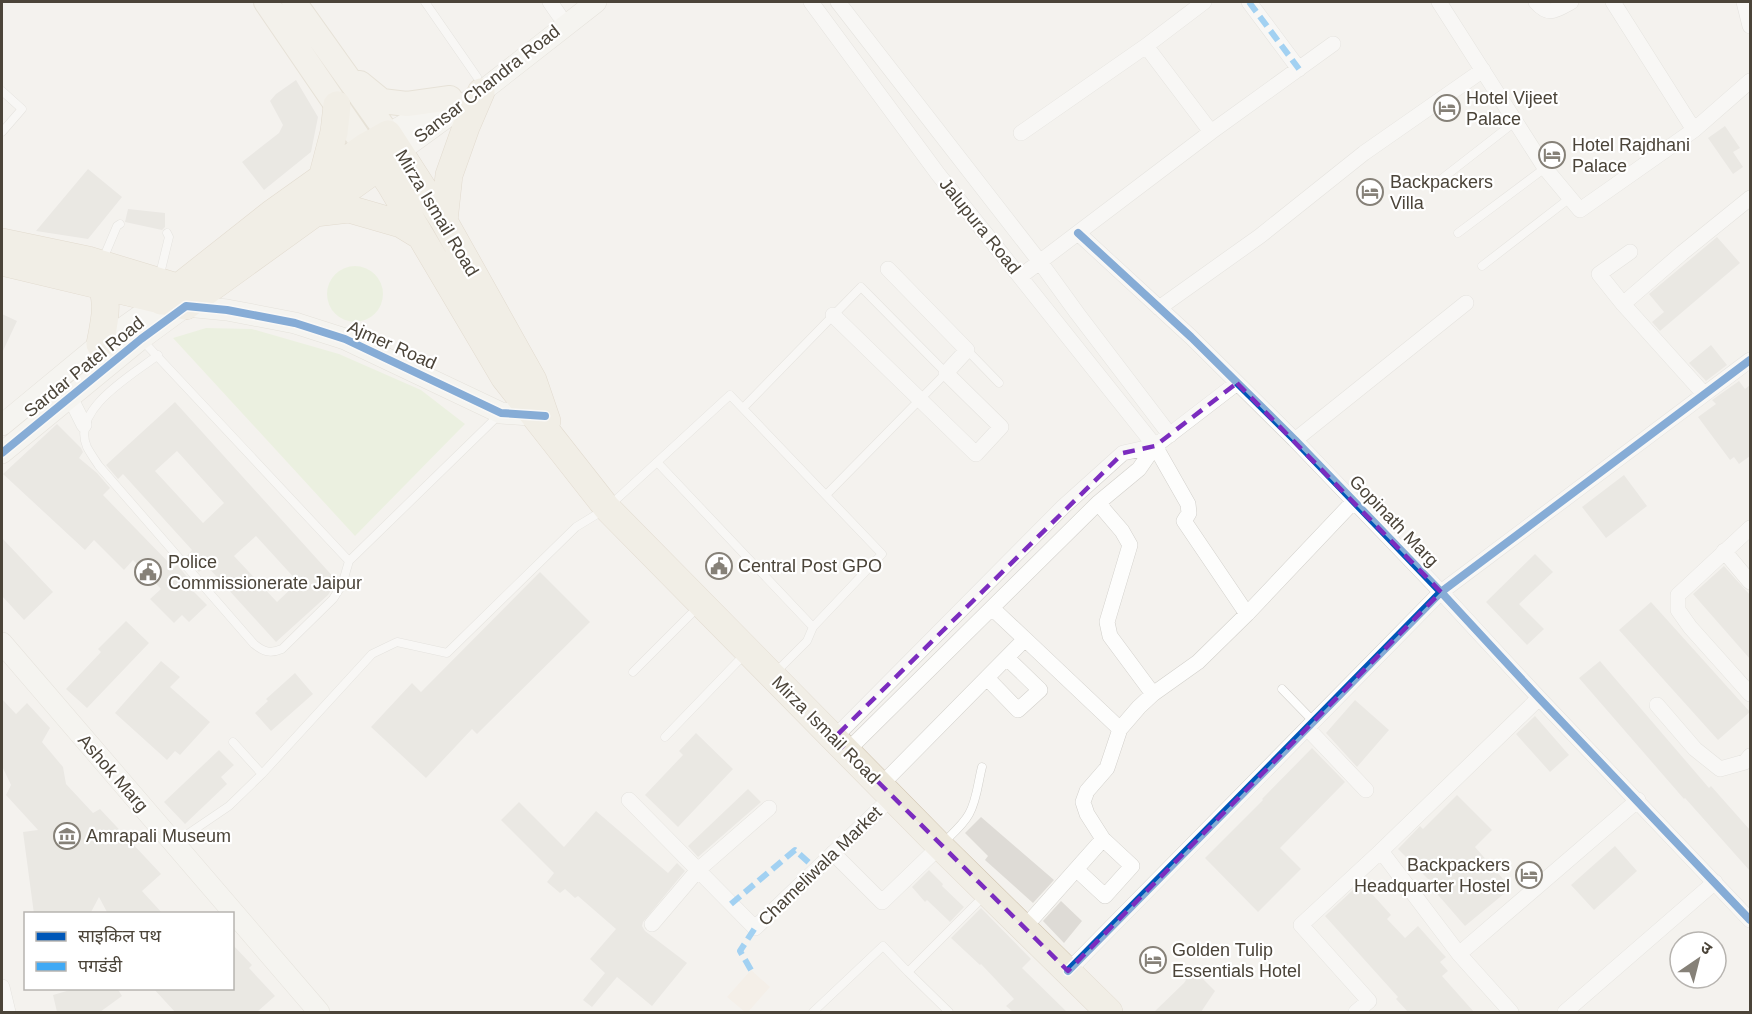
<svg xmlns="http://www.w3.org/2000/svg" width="1752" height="1014" viewBox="0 0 1752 1014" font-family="Arial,'Noto Sans Devanagari',sans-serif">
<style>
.commercial{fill:#f3ebdf}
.green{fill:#e1eecf}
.building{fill:#dedbd6;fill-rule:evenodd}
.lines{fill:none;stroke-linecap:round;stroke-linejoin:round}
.lane-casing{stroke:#d2d0cb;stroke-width:9}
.street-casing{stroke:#d2d0cb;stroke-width:16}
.secondary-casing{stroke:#d3cfc5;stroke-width:22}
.primary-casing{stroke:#d6cebb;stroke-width:26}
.highway-casing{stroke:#ccbfa9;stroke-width:28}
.lane{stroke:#fdfdfc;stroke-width:8}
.street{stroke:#fdfdfc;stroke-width:15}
.secondary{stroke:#f7f6f1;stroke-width:21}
.primary{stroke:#f2efe6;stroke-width:24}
.highway{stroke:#ede8db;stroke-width:27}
.quiet{stroke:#3fa9f5;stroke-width:6;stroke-dasharray:12 6;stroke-linecap:butt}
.cycleway-casing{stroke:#fff;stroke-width:11}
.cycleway{stroke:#0057b8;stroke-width:8}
.marked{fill:none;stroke:#7b2cbf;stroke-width:4.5;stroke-dasharray:12 8;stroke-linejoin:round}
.labels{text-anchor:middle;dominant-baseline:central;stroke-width:4.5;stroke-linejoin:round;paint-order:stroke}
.street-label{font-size:18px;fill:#4b4439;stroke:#fff}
.poi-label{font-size:18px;fill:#4b4439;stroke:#fff;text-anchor:start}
</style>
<rect width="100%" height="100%" fill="#f4f2ee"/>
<path class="commercial" d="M751 970 770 987 748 1012H745L727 997Z"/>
<path class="green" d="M327 294a28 28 0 1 1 56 0a28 28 0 1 1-56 0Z
M206 328 252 329 339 354 421 390 465 424 355 536 173 338Z"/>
<path class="building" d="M296 80 318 117 311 152 264 190 242 162 279 133 283 125 270 101 276 94Z
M1725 126 1740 148 1733 152 1743 167 1733 174 1708 138Z
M88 169 122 197 88 239 36 231Z
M128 209 165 213V227L162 230 125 222Z
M1717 237 1740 263 1660 331 1652 322 1664 312 1649 294Z
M2 314 17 321 2 353Z
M1711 345 1727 365 1706 381 1689 363Z
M1739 381 1745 389 1750 385V456L1739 464 1734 457 1730 460 1698 417 1716 404 1712 400Z
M175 402 337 581 328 595 276 642 206 565 199 572 186 557 192 550 123 474 118 479 106 465ZM177 451 224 503 203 523 155 471ZM256 536 298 582 277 602 234 556Z
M57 424 81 448 83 452 79 458 97 473 110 488 103 495 174 568 177 565 190 580 186 584 207 605 189 622 182 615 174 623 150 599 161 589 133 560 124 570 94 540 85 550 3 474Z
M1624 475 1647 506 1606 538 1582 507Z
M2 538 53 592 24 620 2 596Z
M1535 554 1553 572 1519 604 1544 629 1527 645 1486 602Z
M1724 566 1750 595V659L1693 594Z
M540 572 590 622 477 734 472 729 426 778 371 727 412 683 421 692Z
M1651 602 1750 712 1718 740 1619 630Z
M126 621 149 643 87 708 66 689 101 652 98 649Z
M161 661 180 677 170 687 210 722 180 755 175 751 167 760 115 713Z
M1600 661 1709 788 1711 786 1750 830V871L1685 798 1684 799 1579 678Z
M295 673 313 694 271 731 255 713 268 701 266 699Z
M2 699 16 714 27 703 50 728 42 742 63 767 66 784 93 813 100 809 161 874 142 891 163 914H108L99 897 90 914H34L23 832 38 830 6 795 11 785 2 766Z
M1355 700 1389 730 1357 767 1326 733Z
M1535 716 1569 755 1550 772 1516 734Z
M696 733 733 769 678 827 645 795 683 755 679 751Z
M1312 748 1345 782 1280 848 1301 869 1258 912 1205 858 1263 800 1262 799Z
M219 750 234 765 221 777 227 784 185 824 164 802Z
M748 789 761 802 698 857 688 846Z
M1457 795 1492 830 1475 847 1511 888 1465 926 1432 888 1435 886 1398 849 1420 826 1423 829Z
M519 802 564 847 596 811 668 873 677 863 685 871 643 922 642 926 645 931 687 963 652 1006 617 977 592 1007 583 1000 605 973 590 959 616 929 578 896 575 898 565 889 560 893 547 882 554 873 501 820Z
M981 817 1054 880 1033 903 985 860 988 856 965 833Z
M1615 846 1637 871 1594 910 1571 885Z
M929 870 943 884 942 886 964 907 950 922 927 900 925 902 912 887Z
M1363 884 1391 915 1387 919 1405 938 1418 926 1442 953 1446 957 1440 962 1448 971 1442 976 1474 1012H1408L1396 999 1398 997 1325 916 1355 888 1357 890Z
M1061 901 1082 921 1064 943 1043 921Z
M981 908 1031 959 1022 968 1067 1012H1013L1006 1006 1014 999 981 964 980 965 951 938Z
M232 944 252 965 249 968 275 996 257 1012H175L153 988H232Z
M1193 969 1215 991 1201 1012H1154L1184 983Z
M77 988H117L122 996 100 1012H57L53 995Z"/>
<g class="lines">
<defs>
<path id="lane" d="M425 2 477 77
M2 91 22 109 2 132
M1439 181 1516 121
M1458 233 1545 168
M103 259 117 226 120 224
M1482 266 1570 198
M159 278 169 237 167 233
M142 340 349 561 500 414
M967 350 999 383
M158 355C134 374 70 409 87 447 90 453 95 460 99 466L254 644C264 652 270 654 282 649L333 599 342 585 349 561
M743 408 861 287 946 373 826 495
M633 672 698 607
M776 672 807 641 813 627
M1282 689 1314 722
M665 737 745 654
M233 742 262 774
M176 842 229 806 262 774 372 654 397 642 447 653 576 527 607 508 730 395 882 554 813 627 657 462
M943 843C952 834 963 825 969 814 977 800 978 782 982 767
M908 972 949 1012
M813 1012 883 946 908 972 985 895"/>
<path id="street" d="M550 2 559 15
M811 2 938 174 1155 446 1188 504 1189 513 1184 521 1247 614
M838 2 1040 262 1077 313 1170 435
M1249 2 1299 69
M1439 2 1545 168 1580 210 1694 130 1750 81
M1536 2C1549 17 1556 10 1571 2
M1613 2 1694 130
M1744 2 1750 26
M1146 46 1204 2
M1021 133 1146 46 1211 132
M1078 233 1191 337 1295 440 1441 592 1539 698 1750 920
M1630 252 1599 274 1623 304 1704 394
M1021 276 1211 132 1333 44
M1623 304 1682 253 1750 198
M1159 308 1260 236 1364 153 1483 70
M833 315 976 454 1001 427 946 373 967 350 888 269
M70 397 84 425
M1295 440 1466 303
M1098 503 1122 531 1130 545 1107 622 1110 636 1153 694
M1750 528 1678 595V610L1690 627 1750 694
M1724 551 1750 582
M1025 639 1120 729
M987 678 1018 710 1040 690 1007 658
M1657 705 1695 749 1720 769 1745 762 1750 756
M1307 728 1366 790
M834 738 1063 507 1123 453 1155 446
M847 751 1098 503 1139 469 1155 446 1237 383
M881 785 1025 639 992 608
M629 800 755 928 892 797
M1103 839 1087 814 1083 802 1087 791 1107 768 1120 729 1139 707 1153 694 1198 662 1247 614 1354 501
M1381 851 1459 954 1511 1012
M833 853 882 902 940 846
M652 924 698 870 769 808
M1024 928 1103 839 1132 866 1105 896 1077 870
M1459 954 1638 800
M1068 971 1441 592 1750 360
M2 987 8 1012
M1356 1012 1369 1001 1301 925 1381 851 1539 698
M1565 1012 1715 882"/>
<path id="secondary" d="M388 134 447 100
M400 151 481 92 596 2
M2 425 100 344 161 301
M2 453 141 339 186 306 227 310 295 323 345 339 501 413 544 416
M2 643 319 1012"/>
<path id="primary" d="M266 2 365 147
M294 2 388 134
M360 83 382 101 407 104 450 98"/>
<path id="highway" d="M365 147 390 184 504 377 607 508 940 846 1109 1012
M322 178 334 132 337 105
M315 213 349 209 401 224 419 235
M444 221 449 175 466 127 481 92
M2 242 88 260 190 291
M2 262 186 306 394 156
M95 271C110 298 106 315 100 344
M161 301 271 214 365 147 388 134 444 221 533 380 547 421"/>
</defs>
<use href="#lane" class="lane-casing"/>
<use href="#street" class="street-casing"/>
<use href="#secondary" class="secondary-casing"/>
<use href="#primary" class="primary-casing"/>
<use href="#highway" class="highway-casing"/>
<use href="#lane" class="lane"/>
<use href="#street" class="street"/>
<use href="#secondary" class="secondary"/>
<use href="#primary" class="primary"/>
<use href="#highway" class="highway"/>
<path class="quiet" d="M1249 2 1299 69
M731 904 795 850 817 870
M751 970 740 951 755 928"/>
<defs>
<path id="cycleway" d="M1078 233 1191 337 1295 440 1441 592 1539 698 1750 920
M2 453 141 339 186 306 227 310 295 323 345 339 501 413 545 416
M1068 971 1441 592 1750 360"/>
</defs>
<use href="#cycleway" class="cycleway-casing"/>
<use href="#cycleway" class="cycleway"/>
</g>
<path d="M0 0H1752V1014H0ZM1237 383 1441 592 1068 971 834 738 1123 453 1155 446Z" fill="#f4f2ee" fill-opacity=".55" fill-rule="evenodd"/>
<path class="marked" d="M1237 383 1441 592 1068 971 834 738 1123 453 1155 446Z"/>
<defs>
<symbol id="hotel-ring" viewBox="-11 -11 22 22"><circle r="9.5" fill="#fff" stroke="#868178" stroke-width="1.5"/><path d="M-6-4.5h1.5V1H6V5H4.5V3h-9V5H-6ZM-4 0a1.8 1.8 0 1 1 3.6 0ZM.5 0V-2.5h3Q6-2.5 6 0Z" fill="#868178"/></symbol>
<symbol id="civic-ring" viewBox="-11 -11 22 22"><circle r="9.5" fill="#fff" stroke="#868178" stroke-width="1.5"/><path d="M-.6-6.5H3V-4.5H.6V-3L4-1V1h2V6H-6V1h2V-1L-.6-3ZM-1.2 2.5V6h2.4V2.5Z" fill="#868178"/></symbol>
<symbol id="museum-ring" viewBox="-11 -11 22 22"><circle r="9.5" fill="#fff" stroke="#868178" stroke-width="1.5"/><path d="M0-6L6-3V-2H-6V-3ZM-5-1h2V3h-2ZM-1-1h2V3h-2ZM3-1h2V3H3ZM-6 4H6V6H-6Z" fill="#868178"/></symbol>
</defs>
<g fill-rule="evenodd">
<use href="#hotel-ring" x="1432" y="93" width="30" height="30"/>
<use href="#hotel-ring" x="1537" y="140" width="30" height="30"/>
<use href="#hotel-ring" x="1355" y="177" width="30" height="30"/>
<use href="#civic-ring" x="704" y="551" width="30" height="30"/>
<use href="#civic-ring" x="133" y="557" width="30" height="30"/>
<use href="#museum-ring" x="52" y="821" width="30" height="30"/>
<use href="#hotel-ring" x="1514" y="860" width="30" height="30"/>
<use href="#hotel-ring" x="1138" y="945" width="30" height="30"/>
</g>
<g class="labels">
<g class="street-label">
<text transform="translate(487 84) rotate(-38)">Sansar Chandra Road</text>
<text transform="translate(437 213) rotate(59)">Mirza Ismail Road</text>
<text transform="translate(980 226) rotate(51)">Jalupura Road</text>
<text transform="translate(392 345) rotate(24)">Ajmer Road</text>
<text transform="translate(84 367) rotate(-39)">Sardar Patel Road</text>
<text transform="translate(1394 521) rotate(46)">Gopinath Marg</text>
<text transform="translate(826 730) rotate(45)">Mirza Ismail Road</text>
<text transform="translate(113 773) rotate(49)">Ashok Marg</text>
<text transform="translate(820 866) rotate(-44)">Chameliwala Market</text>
</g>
<g class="poi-label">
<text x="1466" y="98">Hotel Vijeet<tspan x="1466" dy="21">Palace</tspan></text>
<text x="1572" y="145">Hotel Rajdhani<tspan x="1572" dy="21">Palace</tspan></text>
<text x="1390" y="182">Backpackers<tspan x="1390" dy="21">Villa</tspan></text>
<text x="168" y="562">Police<tspan x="168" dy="21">Commissionerate Jaipur</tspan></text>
<text x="738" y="566">Central Post GPO</text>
<text x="86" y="836">Amrapali Museum</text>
<text x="1510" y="865" text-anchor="end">Backpackers<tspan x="1510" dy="21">Headquarter Hostel</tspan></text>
<text x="1172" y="950">Golden Tulip<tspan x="1172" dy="21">Essentials Hotel</tspan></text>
</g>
</g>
<rect width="1752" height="1014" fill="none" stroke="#4b4439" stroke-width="6"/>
<rect x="24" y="912" width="210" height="78" fill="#ffffff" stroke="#b7b4b0" stroke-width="1.5"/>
<rect x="36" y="932" width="30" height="9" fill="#0057b8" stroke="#b7b4b0" stroke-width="1.5"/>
<text x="78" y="942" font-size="18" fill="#4b4439">साइकिल पथ</text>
<rect x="36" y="962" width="30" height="9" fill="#3fa9f5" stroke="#b7b4b0" stroke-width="1.5"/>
<text x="78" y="972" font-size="18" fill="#4b4439">पगडंडी</text>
<g transform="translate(1698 960) rotate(35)"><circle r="28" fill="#ffffff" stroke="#b7b4b0" stroke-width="1.5"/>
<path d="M0-4.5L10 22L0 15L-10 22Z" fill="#868178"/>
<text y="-9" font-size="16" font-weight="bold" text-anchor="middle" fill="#4b4439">उ</text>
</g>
</svg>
